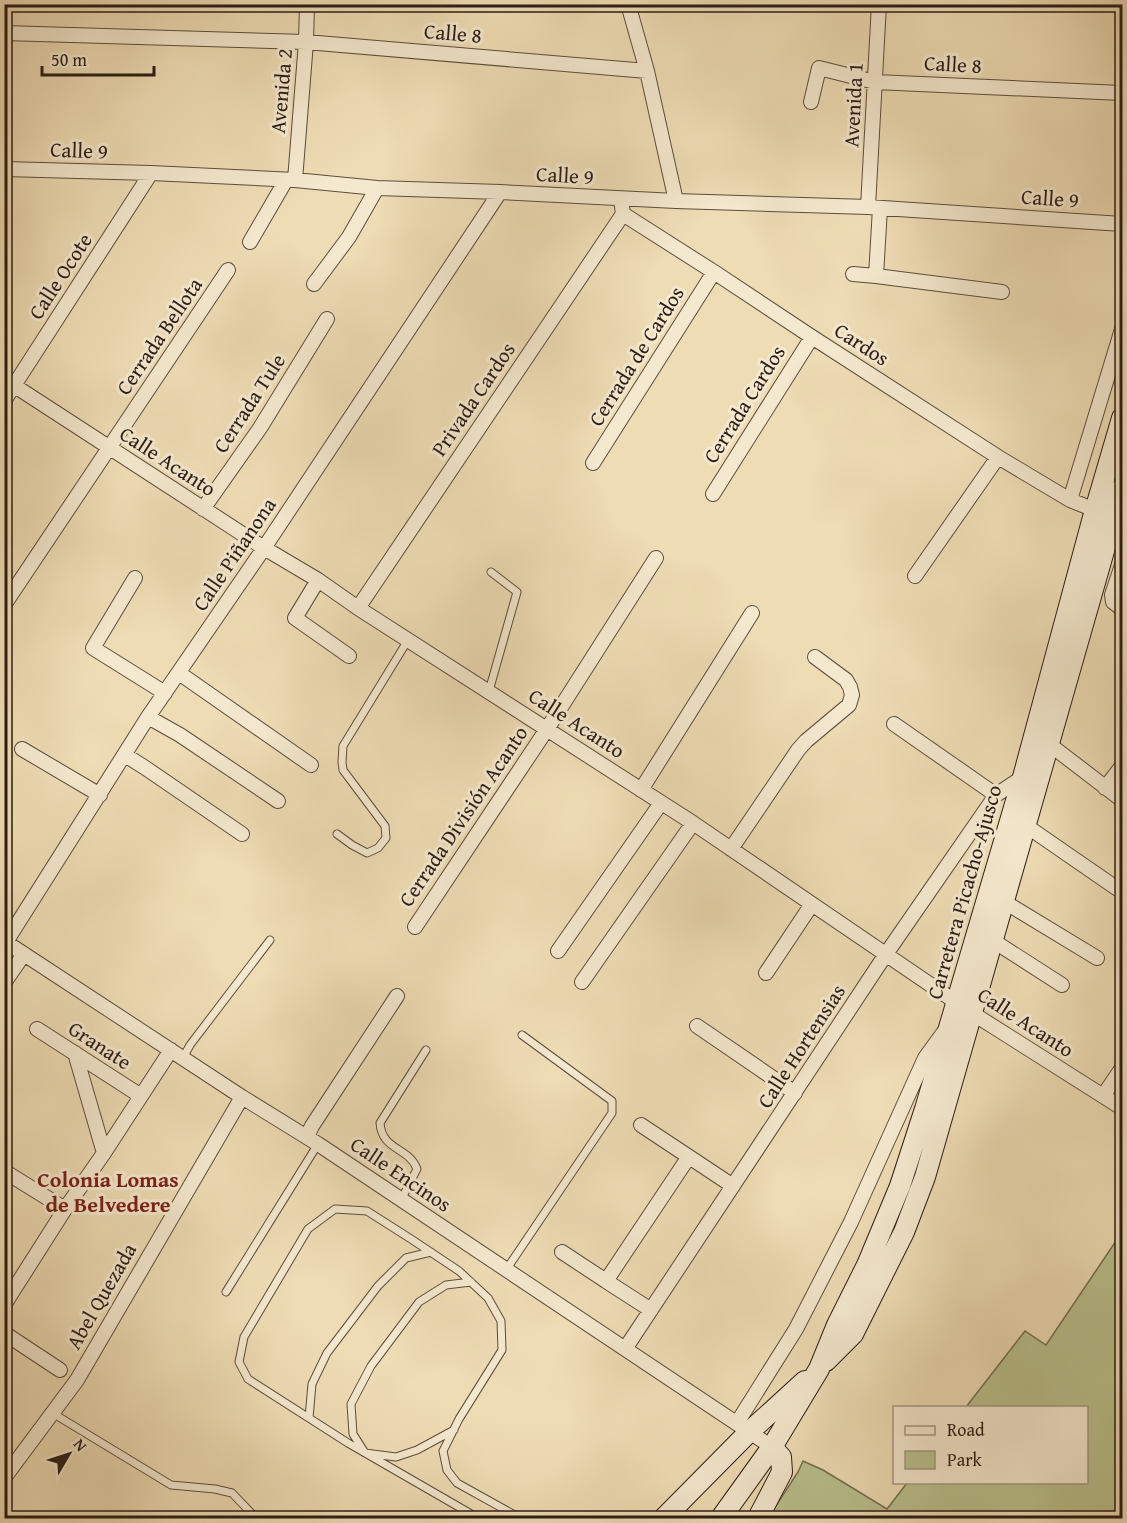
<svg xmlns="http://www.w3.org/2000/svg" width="1127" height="1523" viewBox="0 0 1127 1523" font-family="'Gentium Book Plus',serif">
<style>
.green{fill:#b9c08d;stroke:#726e52;stroke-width:1.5}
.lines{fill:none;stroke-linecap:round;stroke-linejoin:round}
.service-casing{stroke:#5c4d3e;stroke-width:9}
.minor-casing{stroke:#5c4d3e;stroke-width:16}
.secondary-casing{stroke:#2b1d16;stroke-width:22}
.service{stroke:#f4e8ce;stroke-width:7}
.minor{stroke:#f4e8ce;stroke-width:14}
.secondary{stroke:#f4e8ce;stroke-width:20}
.labels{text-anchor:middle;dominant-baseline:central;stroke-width:6;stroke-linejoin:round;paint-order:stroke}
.street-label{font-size:21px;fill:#2b1d16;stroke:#f4e8ce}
.neighbourhood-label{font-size:22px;font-weight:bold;fill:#7a1f14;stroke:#f4e8ce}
</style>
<rect width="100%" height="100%" fill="#eedcb4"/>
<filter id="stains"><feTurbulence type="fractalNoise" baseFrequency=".00333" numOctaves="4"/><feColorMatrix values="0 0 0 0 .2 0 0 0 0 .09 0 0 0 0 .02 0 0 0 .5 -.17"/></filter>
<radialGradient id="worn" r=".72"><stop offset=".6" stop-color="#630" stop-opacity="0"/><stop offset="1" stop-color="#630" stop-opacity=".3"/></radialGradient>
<path class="green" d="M1122 1232V1518H768L798 1472 803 1461 823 1470 887 1509 907 1483 1086 1482V1408L966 1407 1025 1331 1046 1345Z"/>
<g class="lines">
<defs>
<path id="service" d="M489 691 517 592 491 572
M337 834 352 845 367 853 378 848 386 838 385 826 343 770 342 762 343 746 408 640
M183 1058 190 1045 270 940
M401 1200 417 1169C409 1147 382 1151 380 1123L426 1050
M506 1270 612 1113V1101L522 1035
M226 1292 318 1144
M54 1414 171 1485 215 1489 232 1493 256 1518
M309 1418 312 1384 327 1353 378 1286 406 1258 431 1252
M454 1430 417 1450 396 1457 365 1453 353 1434 351 1404 371 1366 419 1302 446 1285 471 1282
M478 1518 348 1443 248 1379 239 1362 244 1337 308 1229 335 1209 367 1211 411 1239 459 1271 488 1298 501 1321 502 1350 459 1419 443 1451 447 1470 457 1483 520 1518"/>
<path id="minor" d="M628 4 647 71 676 201
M4 33 306 42 647 71
M811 102 819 68 875 82 1122 93
M4 169 151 173 295 180 377 188 500 192 676 201 868 207 1122 224
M295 180 306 42 307 4
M621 199 623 214 714 272 812 337 998 457 1070 500 1095 510
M868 207 879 4
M880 208 876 276 1002 292
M250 242 286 180
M853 274 876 276
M314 284 349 237 377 188
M4 379 264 548 318 580 358 608 693 823 972 1013 1122 1108
M4 401 151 173
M593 463 714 272
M713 494 812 337
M1070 500 1122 329
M203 509 260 428 327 319
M1122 565 1112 595 1113 602 1121 608 1122 607
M915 576 998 457
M135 578 93 648 165 693
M318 580 295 618 349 656
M4 605 228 270
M358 608 623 214
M179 673 311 765
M148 717 180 735 278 801
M894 724 996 795
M1049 744 1122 800
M22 749 100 795
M125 755 144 767 242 834
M1105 788 1122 766
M641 790 752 613
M1025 825 1122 892
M731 849 798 750 806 741 849 705 852 695 850 687 846 680 815 657
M1003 901 1097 958
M415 927 547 729 656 558
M992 940 1062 985
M4 941 242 1097 318 1144 772 1447
M4 945 148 717 264 548 500 192
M558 951 661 803
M766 973 812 904
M582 982 693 823
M4 983 24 954
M697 1026 795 1093
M37 1029 141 1096
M75 1053 104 1153
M1103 1096 1122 1068
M641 1125 733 1186
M307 1137 312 1126 397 996
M4 1171 65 1209
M562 1252 606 1281
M4 1305 65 1209 104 1153 171 1050
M651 1310 606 1281 688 1158
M4 1333 60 1370
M625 1349 886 954 996 795 1023 777
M737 1423 796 1329 851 1222 925 1058 944 1032
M4 1478 77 1380 242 1097"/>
<path id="secondary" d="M826 1361 853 1334 904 1232 925 1177 1122 488
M664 1518 749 1432 805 1381
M721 1518 772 1447 819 1369 837 1325 867 1265 900 1186 925 1109 1023 777 1095 510 1122 418
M758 1518 782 1472 781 1457 772 1447"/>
</defs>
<use href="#service" class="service-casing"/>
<use href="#minor" class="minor-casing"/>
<use href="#secondary" class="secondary-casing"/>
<use href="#service" class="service"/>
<use href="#minor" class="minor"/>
<use href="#secondary" class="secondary"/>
</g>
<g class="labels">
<g class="street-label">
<text transform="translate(453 33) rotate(5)">Calle 8</text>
<text transform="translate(953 64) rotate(3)">Calle 8</text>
<text transform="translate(281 91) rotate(-85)">Avenida 2</text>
<text transform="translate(853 105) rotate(-87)">Avenida 1</text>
<text transform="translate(79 150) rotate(2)">Calle 9</text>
<text transform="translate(565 175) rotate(3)">Calle 9</text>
<text transform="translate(1050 198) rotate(4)">Calle 9</text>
<text transform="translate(60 276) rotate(-57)">Calle Ocote</text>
<text transform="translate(159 336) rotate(-56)">Cerrada Bellota</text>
<text transform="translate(862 344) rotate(33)">Cardos</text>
<text transform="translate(636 356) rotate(-58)">Cerrada de Cardos</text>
<text transform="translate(473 399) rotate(-56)">Privada Cardos</text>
<text transform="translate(249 403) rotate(-57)">Cerrada Tule</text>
<text transform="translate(744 404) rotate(-58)">Cerrada Cardos</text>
<text transform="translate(168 461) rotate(33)">Calle Acanto</text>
<text transform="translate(234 554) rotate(-56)">Calle Piñanona</text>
<text transform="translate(577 723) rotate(33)">Calle Acanto</text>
<text transform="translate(463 816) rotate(-56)">Cerrada División Acanto</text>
<text transform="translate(964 892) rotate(-74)">Carretera Picacho-Ajusco</text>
<text transform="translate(1026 1022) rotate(33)">Calle Acanto</text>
<text transform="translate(100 1045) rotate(33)">Granate</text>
<text transform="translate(801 1046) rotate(-57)">Calle Hortensias</text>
<text transform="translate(401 1174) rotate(34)">Calle Encinos</text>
<text transform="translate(101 1296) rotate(-60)">Abel Quezada</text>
</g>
<g class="neighbourhood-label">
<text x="108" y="1179">Colonia Lomas<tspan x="108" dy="25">de Belvedere</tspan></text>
</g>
</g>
<rect width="1127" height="1523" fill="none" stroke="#eedcb4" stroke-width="24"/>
<rect x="6" y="6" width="1115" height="1511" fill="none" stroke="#2b1d16" stroke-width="3"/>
<rect x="12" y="12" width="1103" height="1499" fill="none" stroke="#2b1d16" stroke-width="1.5"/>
<rect x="893" y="1406" width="195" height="78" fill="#f4e8ce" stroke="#a49784" stroke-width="1.5"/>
<rect x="905" y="1426" width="30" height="9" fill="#f4e8ce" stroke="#a49784" stroke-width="1.5"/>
<text x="947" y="1436" font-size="18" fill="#2b1d16">Road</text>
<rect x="905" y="1451" width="30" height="18" fill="#b9c08d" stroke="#a49784" stroke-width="1.5"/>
<text x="947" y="1466" font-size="18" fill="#2b1d16">Park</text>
<g transform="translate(69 1454) rotate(51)" stroke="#f4e8ce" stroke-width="4.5" paint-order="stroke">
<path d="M0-4.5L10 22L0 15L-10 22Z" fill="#2b1d16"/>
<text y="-9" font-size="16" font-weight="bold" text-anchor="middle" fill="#2b1d16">N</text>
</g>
<path d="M42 66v9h112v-9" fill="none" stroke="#2b1d16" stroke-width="3"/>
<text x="51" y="66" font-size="18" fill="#2b1d16" stroke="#f4e8ce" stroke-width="4.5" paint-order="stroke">50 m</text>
<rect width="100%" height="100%" filter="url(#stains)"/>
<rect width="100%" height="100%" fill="url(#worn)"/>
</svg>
